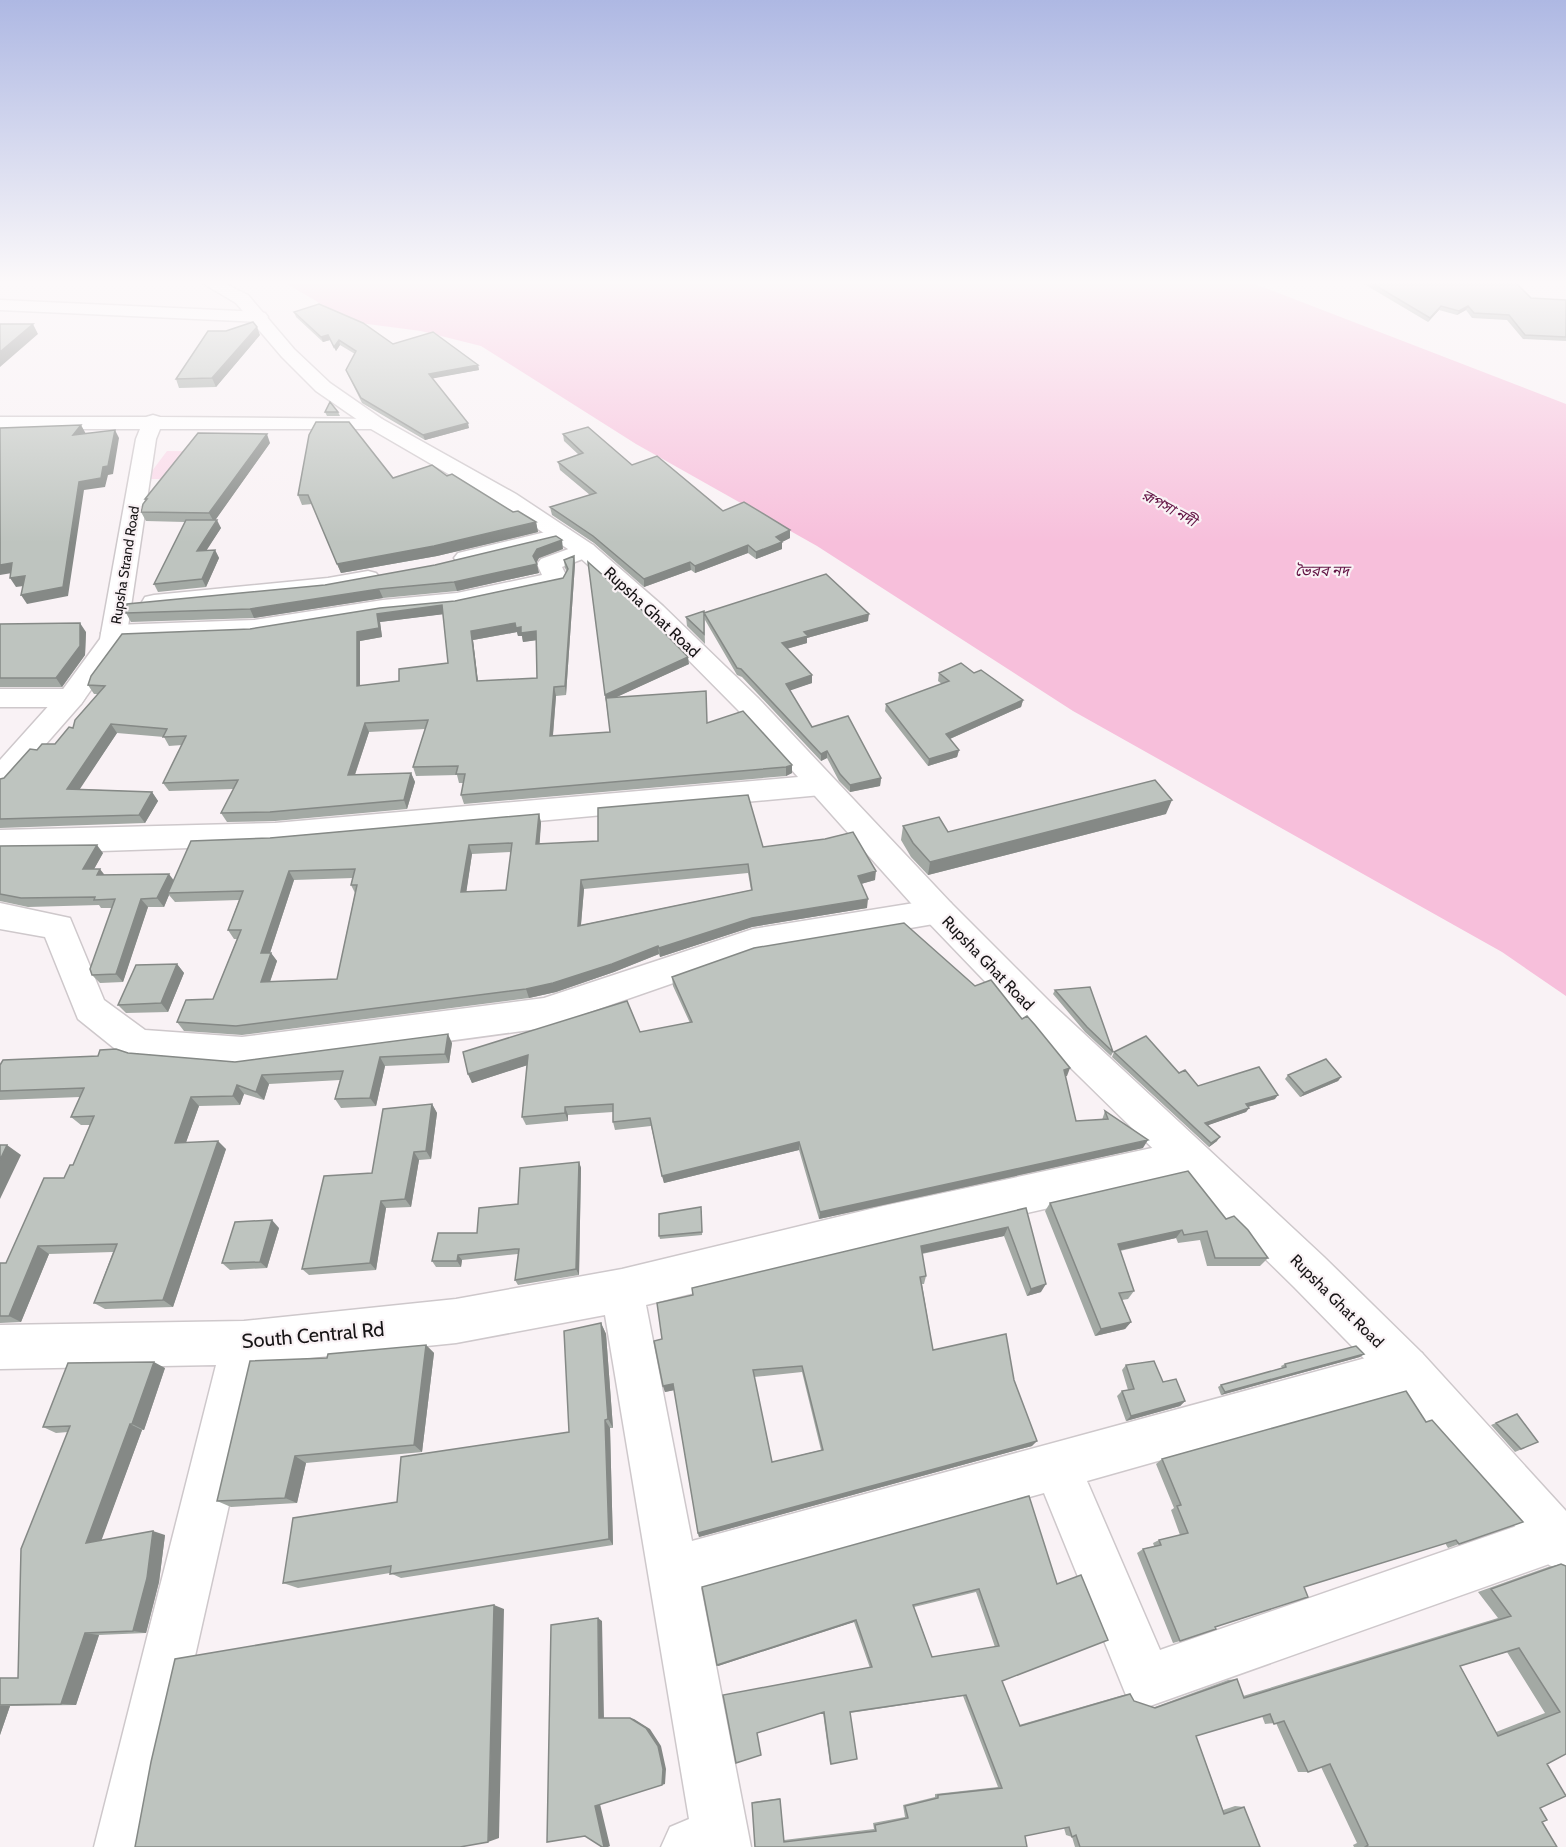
<svg xmlns="http://www.w3.org/2000/svg" width="1566" height="1847" viewBox="0 0 1566 1847" font-family="Cabin,'Noto Sans Bengali',sans-serif">
<style>
.green{fill:#fad9e9}
.water{fill:#f7bfdb}
.lines{fill:none;stroke-linecap:round;stroke-linejoin:round}
.street-casing{stroke:#cec8cb;stroke-width:3}
.secondary-casing{stroke:#cec8cb;stroke-width:3}
.street{fill:#fff;fill-rule:evenodd}
.secondary{fill:#fff;fill-rule:evenodd}
.wall{fill:#a3a9a4;fill-rule:evenodd}
.shaded-wall{fill:#858986}
.building{fill:#bec4bf;stroke:#858986;stroke-width:1.5;fill-rule:evenodd}
.labels{text-anchor:middle;dominant-baseline:central;stroke-width:4.5;stroke-linejoin:round;paint-order:stroke}
.far-street-label{font-size:14px;fill:#171516;stroke:#f9f2f5}
.far-water-label{font-size:15px;font-style:italic;fill:#611243;stroke:#f9f2f5}
.street-label{font-size:16px;fill:#171516;stroke:#f9f2f5}
.near-street-label{font-size:20px;fill:#171516;stroke:#f9f2f5}
</style>
<rect width="100%" height="100%" fill="#f9f2f5"/>
<path class="green" d="M167 451 250 452 229 479H146Z"/>
<path class="water" d="M287 284H1255L1566 404V996L1502 952 1073 711 817 546 636 444 481 346 421 331 352 322Z"/>
<g class="lines">
<defs>
<path id="street" d="M204 284H226L248 295 294 349 330 383 382 419 385 423 382 427H368L316 391 282 357 236 303Z
M562 528 570 530 573 535 570 540 466 565 458 563 454 558 458 553Z
M585 543 593 545 597 550 593 555 562 567 568 579 564 584 457 607 383 614 254 636 114 641 105 638 101 633 105 628 114 625 254 620 383 600 457 593 542 575 537 564 541 559Z
M368 571 376 573 380 578 376 583 328 592 154 609 145 607 142 602 145 597 154 595 328 578Z
M0 689H71L81 692 85 698 81 704 71 707H0Z
M821 775 831 778 836 785 831 792 821 795 275 845 72 852H0V830L275 823Z
M939 899 951 903 955 912 951 921 754 955 544 1028 242 1069 137 1060 124 1056 78 1019 45 937 0 929V903L70 918 104 1000 145 1030 242 1037 544 998 753 929Z
M1189 1140 1203 1145 1209 1158 1203 1171 1189 1176 883 1246 646 1305 692 1541 1406 1347 1422 1353 1428 1369 1422 1385 1406 1391 1087 1481 1160 1650 1557 1512 1566 1516V1558L1147 1707 1128 1700 1044 1493 701 1588 751 1847H661L670 1827 689 1819 605 1315 456 1343 261 1363 152 1847H94L216 1365 0 1369V1325L244 1321 456 1299 622 1269 883 1206Z"/>
<path id="secondary" d="M0 300 259 312 265 313 268 317 265 321 259 322 0 310Z
M153 415 160 417 382 419 516 494 593 545 663 606 758 698 951 903 1051 1003 1324 1257 1422 1353 1566 1511V1573L1549 1565 1390 1385 1294 1287 1025 1023 927 921 738 710 645 616 577 555 500 504 371 429H160L156 439 126 640 81 704 10 785 0 788V760L61 692 100 639 136 439 140 429H0V417H146Z"/>
</defs>
<use href="#street" class="street-casing"/>
<use href="#secondary" class="secondary-casing"/>
<use href="#street" class="street"/>
<use href="#secondary" class="secondary"/>
</g>
<path class="wall" d="M1364 284H1517L1531 298 1566 300V341L1523 339 1507 320 1472 318 1466 310 1457 315 1439 310 1428 322Z
M294 312 393 344 478 365 479 370 432 378 469 428 425 440 362 403 348 375 346 370 355 354 340 345 336 351 330 340 323 342 296 317Z
M260 335 216 387 179 388 176 379Z
M325 412H338L340 416H327Z
M563 434 632 465 723 511 790 530V538L782 542V549L756 559 748 553 695 573 691 570 644 587 594 543 552 515 550 507 590 495 560 470 558 462 579 455 564 441Z
M270 443 215 520 221 528 206 550H215L219 558 206 587 158 592 154 584 185 522 146 521 141 512 145 500V499Z
M447 476 513 512 536 522 538 532 437 556 341 573 312 504 302 505 298 495 393 478Z
M563 549 539 558 536 563 539 573 457 591 383 598 254 618 131 622 126 613 325 585Z
M574 556 575 564 566 695 556 696 553 736 610 732 588 562 689 664 616 697 707 723 743 711 792 773 786 776 464 804 461 795 463 783H459L457 775 416 776 413 767 425 729 369 732 355 775 411 773 415 782 407 809 275 821 227 822 221 813 234 789 169 791 163 783 182 745 169 746 164 737 117 733 79 789 152 792 158 801 145 823 0 828V780L4 778 37 750 55 744 73 728 98 694H94L88 685 250 629 455 601 563 578 567 572 565 568 564 560ZM443 614 448 663 399 681 360 686V641L382 637 380 622ZM517 632 518 636H522L523 642 536 640 537 678 478 681 473 640Z
M704 611 705 644 687 626 686 617Z
M704 613 868 621 807 638V643L787 649 812 675V683L789 690 812 727 881 778 880 786 850 792 839 781 827 758 821 761 742 677 737 675 705 620Z
M0 624 86 632 85 655 62 687H0Z
M939 673H974L1023 700 1021 707 950 739 959 750 957 757 928 766 885 711 886 704 942 684 938 681Z
M539 814 541 823 539 844 763 847 875 880 861 884 867 908 752 927 660 957 659 954 614 972 556 992 529 998 242 1035 184 1031 177 1022 213 999 237 939H234L228 930 239 900 175 902 169 895 164 907H148L123 982 100 983 92 975 112 908H101L99 905 28 907 0 901V846L103 853 94 869 104 875 174 881 270 838ZM511 852 506 890 466 892 472 854ZM748 873 751 890 581 925 584 889ZM353 878 351 885 355 893 337 979 270 982 277 961 271 953H270L294 880Z
M1166 814 928 875 911 857 901 840 903 826 948 832Z
M177 964 184 973 168 1012 126 1013 118 1005Z
M672 977 1067 1076H1065L1076 1121 1102 1120 1105 1111 1143 1148 819 1219 799 1150 664 1183 651 1126 615 1130 613 1122V1112L568 1115V1121L526 1125 522 1117 527 1065 472 1083 468 1074 640 1032 690 1023 673 986Z
M1055 990 1113 1052 1111 1056 1085 1032 1053 994Z
M452 1043 449 1063 385 1066 376 1106 341 1108 335 1099 340 1080 269 1084 264 1100 244 1094 240 1105 199 1106 186 1142 226 1149 173 1307 105 1309 94 1303 113 1252 49 1254 21 1322 0 1323V1263H6L73 1165 90 1125H81L71 1117 80 1097 0 1100V1065L128 1053 235 1062Z
M1114 1052 1179 1073 1198 1086 1275 1099 1248 1107 1249 1108 1246 1112 1208 1125 1217 1141 1209 1147 1112 1057Z
M1288 1075 1341 1077 1338 1081 1300 1097 1285 1079Z
M432 1104 437 1113 431 1159 419 1160 411 1207 386 1208 376 1270 309 1275 302 1269 372 1173Z
M579 1162 581 1168 579 1275 518 1285 515 1280 518 1254 462 1260 461 1267H436L432 1261 477 1233Z
M1050 1203 1226 1219 1268 1258 1260 1266H1207L1200 1240 1178 1243 1176 1238 1120 1251 1134 1291 1128 1299 1122 1300 1131 1322 1125 1329 1095 1336 1045 1211Z
M1026 1208 1041 1292 1027 1296 1004 1236 922 1254 926 1276 924 1284H922L933 1350 1014 1380 1032 1446 699 1537 698 1533 674 1390 665 1392 663 1386 662 1339 693 1295ZM802 1372 821 1450 772 1462 754 1377Z
M702 1211V1235L660 1239 659 1236Z
M279 1228 267 1268 230 1270 222 1263Z
M601 1323 606 1334 613 1428H610L613 1545 401 1578 390 1573 298 1588 283 1583 397 1502 569 1432Z
M426 1345 434 1353 422 1452 306 1463 297 1503 231 1507 217 1501 327 1358Z
M1360 1357 1221 1395 1218 1387 1221 1385 1282 1368 1281 1366 1285 1364Z
M1126 1365 1163 1382 1185 1401 1180 1406 1126 1421 1117 1396 1122 1391 1128 1390 1122 1370Z
M165 1368 144 1430H142L101 1540 165 1535 159 1582 146 1633 99 1635 76 1705 10 1706 0 1735V1678H18L68 1432 56 1433 43 1427Z
M1406 1391 1459 1544 1448 1548 1445 1543 1304 1587 1215 1627 1180 1641 1173 1643 1137 1553 1143 1549 1154 1546 1153 1543 1159 1540 1180 1535 1171 1510 1174 1508 1156 1464 1162 1459Z
M1517 1414 1538 1442 1515 1452 1491 1425Z
M1029 1496 1002 1681 1019 1725 1123 1695 1130 1694 1134 1701 1152 1708 1228 1680 1237 1679 1243 1696 1498 1618 1478 1592 1548 1567 1561 1564 1566 1754 1547 1764 1540 1808 1542 1822 1557 1847H1354L1353 1845 1357 1843 1321 1767 1308 1772H1298L1276 1723 1265 1724 1262 1716 1196 1736 1223 1810 1235 1806 1244 1807 1260 1847H1075L1072 1837 1066 1835 1064 1828 1025 1836 755 1847 753 1802 780 1798 784 1840 874 1829 873 1823 905 1817 903 1805 935 1797V1794L998 1787 963 1696 850 1713 831 1764H830L823 1713 723 1695 870 1668 854 1622 718 1666 717 1665ZM976 1592 995 1647 932 1657 914 1607ZM1507 1652 1545 1713 1496 1732 1460 1666Z"/>
<path class="shaded-wall" d="M1441 306 1439 310 1428 322 1430 318Z
M1468 306 1466 310 1457 315 1459 311Z
M33 324 38 334 0 367V352Z
M257 327 260 335 216 387 212 378Z
M328 335 330 340 323 342 321 337Z
M339 340 340 345 336 351 334 347Z
M478 365 479 370 430 379 429 374Z
M468 423 469 428 425 440 423 435Z
M81 425 86 434 73 435Z
M115 430 119 438 113 474 108 475 105 487 84 490 68 596 27 604 21 595 79 482 103 467Z
M267 434 270 443 214 522 209 513Z
M217 520 221 528 201 559 197 551Z
M536 522 538 532 437 556 341 573 337 564Z
M790 530V538L782 542V549L756 559V552L776 537Z
M562 540 563 549 539 558 535 565 537 564 539 573 457 591 454 582 533 556 537 549Z
M748 545V553L695 573V566Z
M215 550 219 558 206 587 202 579Z
M574 556 575 564 566 695 565 686Z
M690 562 691 570 644 587V579Z
M12 563 18 572 0 575V565Z
M25 576 31 585 16 587 10 578Z
M379 589 383 598 254 618 250 609Z
M442 605 445 614 380 622 382 637 360 641V695L357 686V632L377 614Z
M869 614 868 621 807 638V643L782 650V643L804 632Z
M80 623 86 632 85 655 62 687 56 678Z
M515 623 521 627 536 631 538 640 523 642 522 636H518L517 632 473 640 479 690 477 681 471 631Z
M688 657 689 664 606 702 605 695Z
M812 675V683L786 692V684Z
M554 687 556 696 552 745 550 736Z
M1023 700 1021 707 945 741 946 734Z
M365 723 369 732 352 783 348 775Z
M111 724 117 733 74 798 67 789Z
M959 750 957 757 928 766 929 759Z
M827 751V758L821 761V754Z
M792 765V773L786 776V767Z
M411 773 415 782 407 809 404 800Z
M881 778 880 786 850 792V785Z
M152 792 158 801 145 823 139 815Z
M1172 800 1166 814 928 875 930 862Z
M539 814 541 823 539 853 536 844Z
M97 845 103 853 89 878 83 869Z
M469 845 472 854 465 901 461 892Z
M100 869 107 878 97 875Z
M289 871 294 880 267 962 261 953Z
M876 871 875 880 857 885 858 876Z
M169 874 175 882 168 893 169 895 164 907 157 898Z
M581 880 584 889 580 935 578 926Z
M141 899 148 907 123 982 116 974Z
M868 899 867 908 752 927 660 957 659 948 752 918Z
M658 946 659 954 614 972 556 992 529 998 526 989Z
M271 953 277 961 267 990 261 982Z
M177 964 184 973 168 1012 161 1003Z
M448 1034 452 1043 449 1063 445 1054Z
M528 1055 531 1064 472 1083 468 1074Z
M380 1057 385 1066 376 1106 370 1098Z
M1070 1068 1067 1076 1060 1078 1064 1070Z
M262 1075 269 1084 264 1100 256 1092Z
M1341 1077 1338 1081 1300 1097 1304 1093Z
M237 1085 244 1094 240 1105 233 1096Z
M1278 1095 1275 1099 1244 1108 1246 1104Z
M191 1097 199 1106 183 1151 175 1143Z
M432 1104 437 1113 431 1159 426 1151Z
M565 1107 568 1115V1121L565 1113Z
M1249 1108 1246 1112 1203 1127 1205 1123Z
M1220 1137 1217 1141 1209 1147 1211 1143Z
M1148 1140 1143 1148 819 1219 820 1212Z
M218 1141 226 1149 173 1307 163 1300Z
M799 1142V1150L664 1183 662 1176Z
M7 1145 21 1155 0 1199V1160Z
M414 1152 419 1160 411 1207 405 1199Z
M579 1162 581 1168 579 1275 576 1269Z
M381 1201 386 1208 376 1270 370 1263Z
M272 1220 279 1228 267 1268 260 1262Z
M1008 1227 1004 1236 919 1254 921 1246Z
M1182 1230 1176 1238 1112 1252 1118 1244Z
M38 1246 49 1254 21 1322 9 1316Z
M458 1255 462 1260 461 1267 457 1261Z
M1046 1284 1041 1292 1027 1296 1031 1289Z
M1131 1322 1125 1329 1095 1336 1101 1329Z
M601 1323 606 1334 613 1428 608 1419Z
M426 1345 434 1353 422 1452 414 1445Z
M1364 1354 1360 1357 1221 1395 1225 1392Z
M154 1362 165 1368 144 1430 132 1424Z
M673 1384 675 1390 665 1392 663 1386Z
M1185 1401 1180 1406 1126 1421 1131 1416Z
M605 1420 610 1428 613 1545 609 1539Z
M130 1424 142 1430 99 1547 86 1543Z
M1037 1441 1032 1446 699 1537 698 1533Z
M295 1456 306 1463 297 1503 285 1498Z
M153 1531 165 1535 159 1582 146 1633 133 1631Z
M494 1605 504 1609 499 1838 488 1842Z
M598 1618 602 1621 604 1719 599 1718Z
M856 1620 854 1622 718 1666 717 1665Z
M85 1633 99 1635 76 1705 61 1704Z
M0 1706H10L0 1735Z
M630 1718 634 1719 650 1729 661 1746 666 1769 665 1784 662 1785Z
M600 1804 610 1846 608 1847H604L595 1806Z"/>
<path class="building" d="M1373 284H1517L1531 298 1566 300V337L1525 335 1509 315 1474 313 1468 306 1459 311 1441 306 1430 318Z
M319 304 363 323 393 344 433 332 478 365 429 374 468 423 423 435 361 398 346 370 356 351 339 340 334 347 328 335 321 337 294 312Z
M253 322 257 327 212 378 176 379 208 331H226Z
M0 324H33L0 352Z
M330 402 338 412H325Z
M316 422H349L393 478 432 465 447 476 452 474 513 512 518 511 536 522 434 546 337 564 308 495H298L309 435Z
M81 425 73 435 115 430 108 466 103 467 101 478 79 482 63 587 21 595 25 576 10 578 12 563 0 565V428Z
M588 427 632 465 657 456 723 511 744 502 790 530 776 537 782 542 756 552 748 545 695 566 690 562 644 579 593 536 550 507 596 493 558 462 583 453 563 434Z
M198 433 267 434 209 513 141 512 143 504 147 499H145Z
M186 520H217L197 551 215 550 202 579 154 584Z
M556 536 562 540 537 549 533 556 537 564 454 582 379 589 250 609 126 613 127 604 325 585 435 565Z
M574 556 565 686 554 687 550 736 610 732 606 698 706 691 707 723 743 711 792 765 786 767 461 795 465 774H456L458 766 413 767 428 720 365 723 348 775 411 773 404 800 270 812 221 813 238 780 163 783 186 736 163 737 167 729 111 724 67 789 152 792 139 815 0 819V779L4 778 30 749 37 750 42 744H55L69 727 73 728 75 720 105 686 88 685 91 676 122 634 250 629 380 608 455 601 563 578 568 569 564 560ZM442 605 448 663 399 669V681L357 686V632L379 628 377 614ZM515 623 516 628 521 627V633L536 631 537 678 477 681 471 631Z
M588 562 643 611 688 657 605 695Z
M826 574 869 614 804 632 808 636 782 643 812 675 786 684 812 727 848 716 881 778 850 785 840 774 827 751 821 754 741 669 737 668 704 613Z
M704 611V634L686 617Z
M80 623V646L56 678H0V624Z
M961 663 974 673 981 670 1023 700 946 734 959 750 929 759 886 704 949 681 939 673Z
M1155 780 1172 800 930 862 913 843 903 826 939 817 948 832Z
M748 795 763 847 825 839 853 832 876 871 858 876 868 899 752 918 659 948 658 946 612 964 553 983 526 989 236 1026 177 1022 186 1000 213 999 241 930H228L243 891 168 893 191 841 270 838 539 814 536 844 598 841V808ZM512 843 506 890 461 892 469 845ZM748 864 752 890 578 926 581 880ZM355 869 351 885H357L337 979 261 982 271 953H261L289 871Z
M97 845 83 869H100L97 875 169 874 157 898 141 899 116 974 92 975 90 969 115 899 94 900 95 897 21 898 0 894V846Z
M904 923 975 986 991 980 1022 1019 1027 1016 1035 1025 1070 1068 1064 1070 1076 1121 1108 1119 1105 1111 1148 1140 820 1212 799 1142 662 1176 650 1118 613 1122V1104L565 1107V1113L522 1117 528 1055 468 1074 463 1052 627 1001 640 1032 692 1022 672 977 754 948Z
M177 964 161 1003 118 1005 136 965Z
M1090 987 1113 1052 1087 1027 1055 990Z
M448 1034 445 1054 380 1057 370 1098 335 1099 343 1071 262 1075 256 1092 237 1085 233 1096 191 1097 175 1143 218 1141 163 1300 94 1303 117 1244 38 1246 9 1316H0V1263H6L44 1178H64L70 1165H73L94 1116 71 1117 84 1088 0 1091V1065L3 1060 98 1056 100 1050 116 1049 128 1053 235 1062Z
M1146 1036 1179 1073 1185 1070 1198 1086 1259 1067 1278 1095 1246 1104 1249 1108 1205 1123 1220 1137 1211 1143 1114 1052Z
M1326 1059 1341 1077 1304 1093 1288 1075Z
M432 1104 426 1151 414 1152 405 1199 381 1201 370 1263 302 1269 324 1176 372 1173 383 1109Z
M0 1145H7L0 1160Z
M579 1162 576 1269 515 1280 519 1249H515L458 1255 457 1261H432L438 1233H477L479 1208 518 1204 520 1168Z
M1188 1171 1226 1219 1234 1216 1248 1230 1268 1258H1215L1207 1231 1184 1235 1182 1230 1118 1244 1134 1291 1119 1293 1131 1322 1101 1329 1050 1203Z
M701 1207 702 1232 659 1236V1214Z
M1026 1208 1046 1284 1031 1289 1008 1227 921 1246 926 1276 920 1277 933 1350 1006 1334 1014 1380 1037 1441 698 1533 673 1384 663 1386 654 1341 662 1339 657 1303 693 1295 692 1288ZM802 1366 823 1450 772 1462 753 1370Z
M272 1220 260 1262 222 1263 235 1222Z
M601 1323 608 1419 605 1420 609 1539 390 1574 391 1566 283 1583 293 1518 397 1502 401 1457 569 1432 564 1331Z
M426 1345 414 1445 295 1456 285 1498 217 1501 250 1361 327 1358 328 1354Z
M1356 1346 1364 1354 1225 1392 1221 1385 1286 1367 1285 1364Z
M1154 1361 1163 1382 1176 1379 1185 1401 1131 1416 1122 1391 1134 1389 1126 1365Z
M154 1362 132 1424H130L86 1543 153 1531 147 1578 133 1631 85 1633 61 1704 0 1705V1678H18L21 1549 70 1426 43 1427 68 1363Z
M1406 1391 1426 1422 1432 1420 1523 1522 1459 1544 1456 1540 1304 1587 1308 1597 1215 1627 1216 1629 1180 1641 1143 1549 1161 1545 1159 1540 1188 1533 1177 1506 1181 1505 1162 1459Z
M1517 1414 1538 1442 1521 1449 1496 1423Z
M1029 1496 1057 1584 1081 1575 1108 1640 1002 1681 1020 1726 1130 1694 1134 1701 1155 1708 1237 1679 1244 1698 1511 1616 1491 1589 1561 1564 1566 1566V1754L1547 1764 1566 1796 1540 1808 1547 1820 1542 1822 1557 1847H1365L1368 1845 1330 1764 1308 1772 1284 1721 1274 1724 1270 1714 1196 1736 1224 1814 1244 1807 1260 1847H1080L1076 1835 1072 1837 1069 1827 1025 1836 1027 1847H755L752 1803 780 1799 784 1842 876 1831 875 1825 908 1818 905 1806 938 1798V1795L1002 1788 966 1695 850 1712 857 1759 831 1764 824 1712 757 1733 761 1755 736 1763 723 1695 872 1667 856 1620 717 1665 702 1587ZM979 1589 999 1646 932 1657 913 1605ZM1519 1648 1560 1712 1498 1736 1460 1666Z
M494 1605 488 1842 460 1847H135L151 1762 175 1659Z
M598 1618 599 1718H630L646 1728 658 1746 663 1769 662 1785 595 1806 604 1847H602L585 1836 547 1842 551 1625Z"/>
<linearGradient id="sky" x2="0" y2="1"><stop stop-color="#aeb8e3"/><stop offset="0.52" stop-color="#fcf9fa"/><stop offset="1" stop-color="#fcf9fa" stop-opacity="0"/></linearGradient>
<rect width="1566" height="543" fill="url(#sky)"/>
<g class="labels">
<g class="far-street-label">
<text transform="translate(125 565) rotate(-81)">Rupsha Strand Road</text>
</g>
<g class="far-water-label">
<text transform="translate(1169 508) rotate(29)">রূপসা নদী</text>
<text x="1322" y="571">ভৈরব নদ</text>
</g>
<g class="street-label">
<text transform="translate(652 612) rotate(43)">Rupsha Ghat Road</text>
<text transform="translate(988 963) rotate(46)">Rupsha Ghat Road</text>
<text transform="translate(1337 1301) rotate(45)">Rupsha Ghat Road</text>
</g>
<g class="near-street-label">
<text transform="translate(313 1335) rotate(-5)">South Central Rd</text>
</g>
</g>
</svg>
